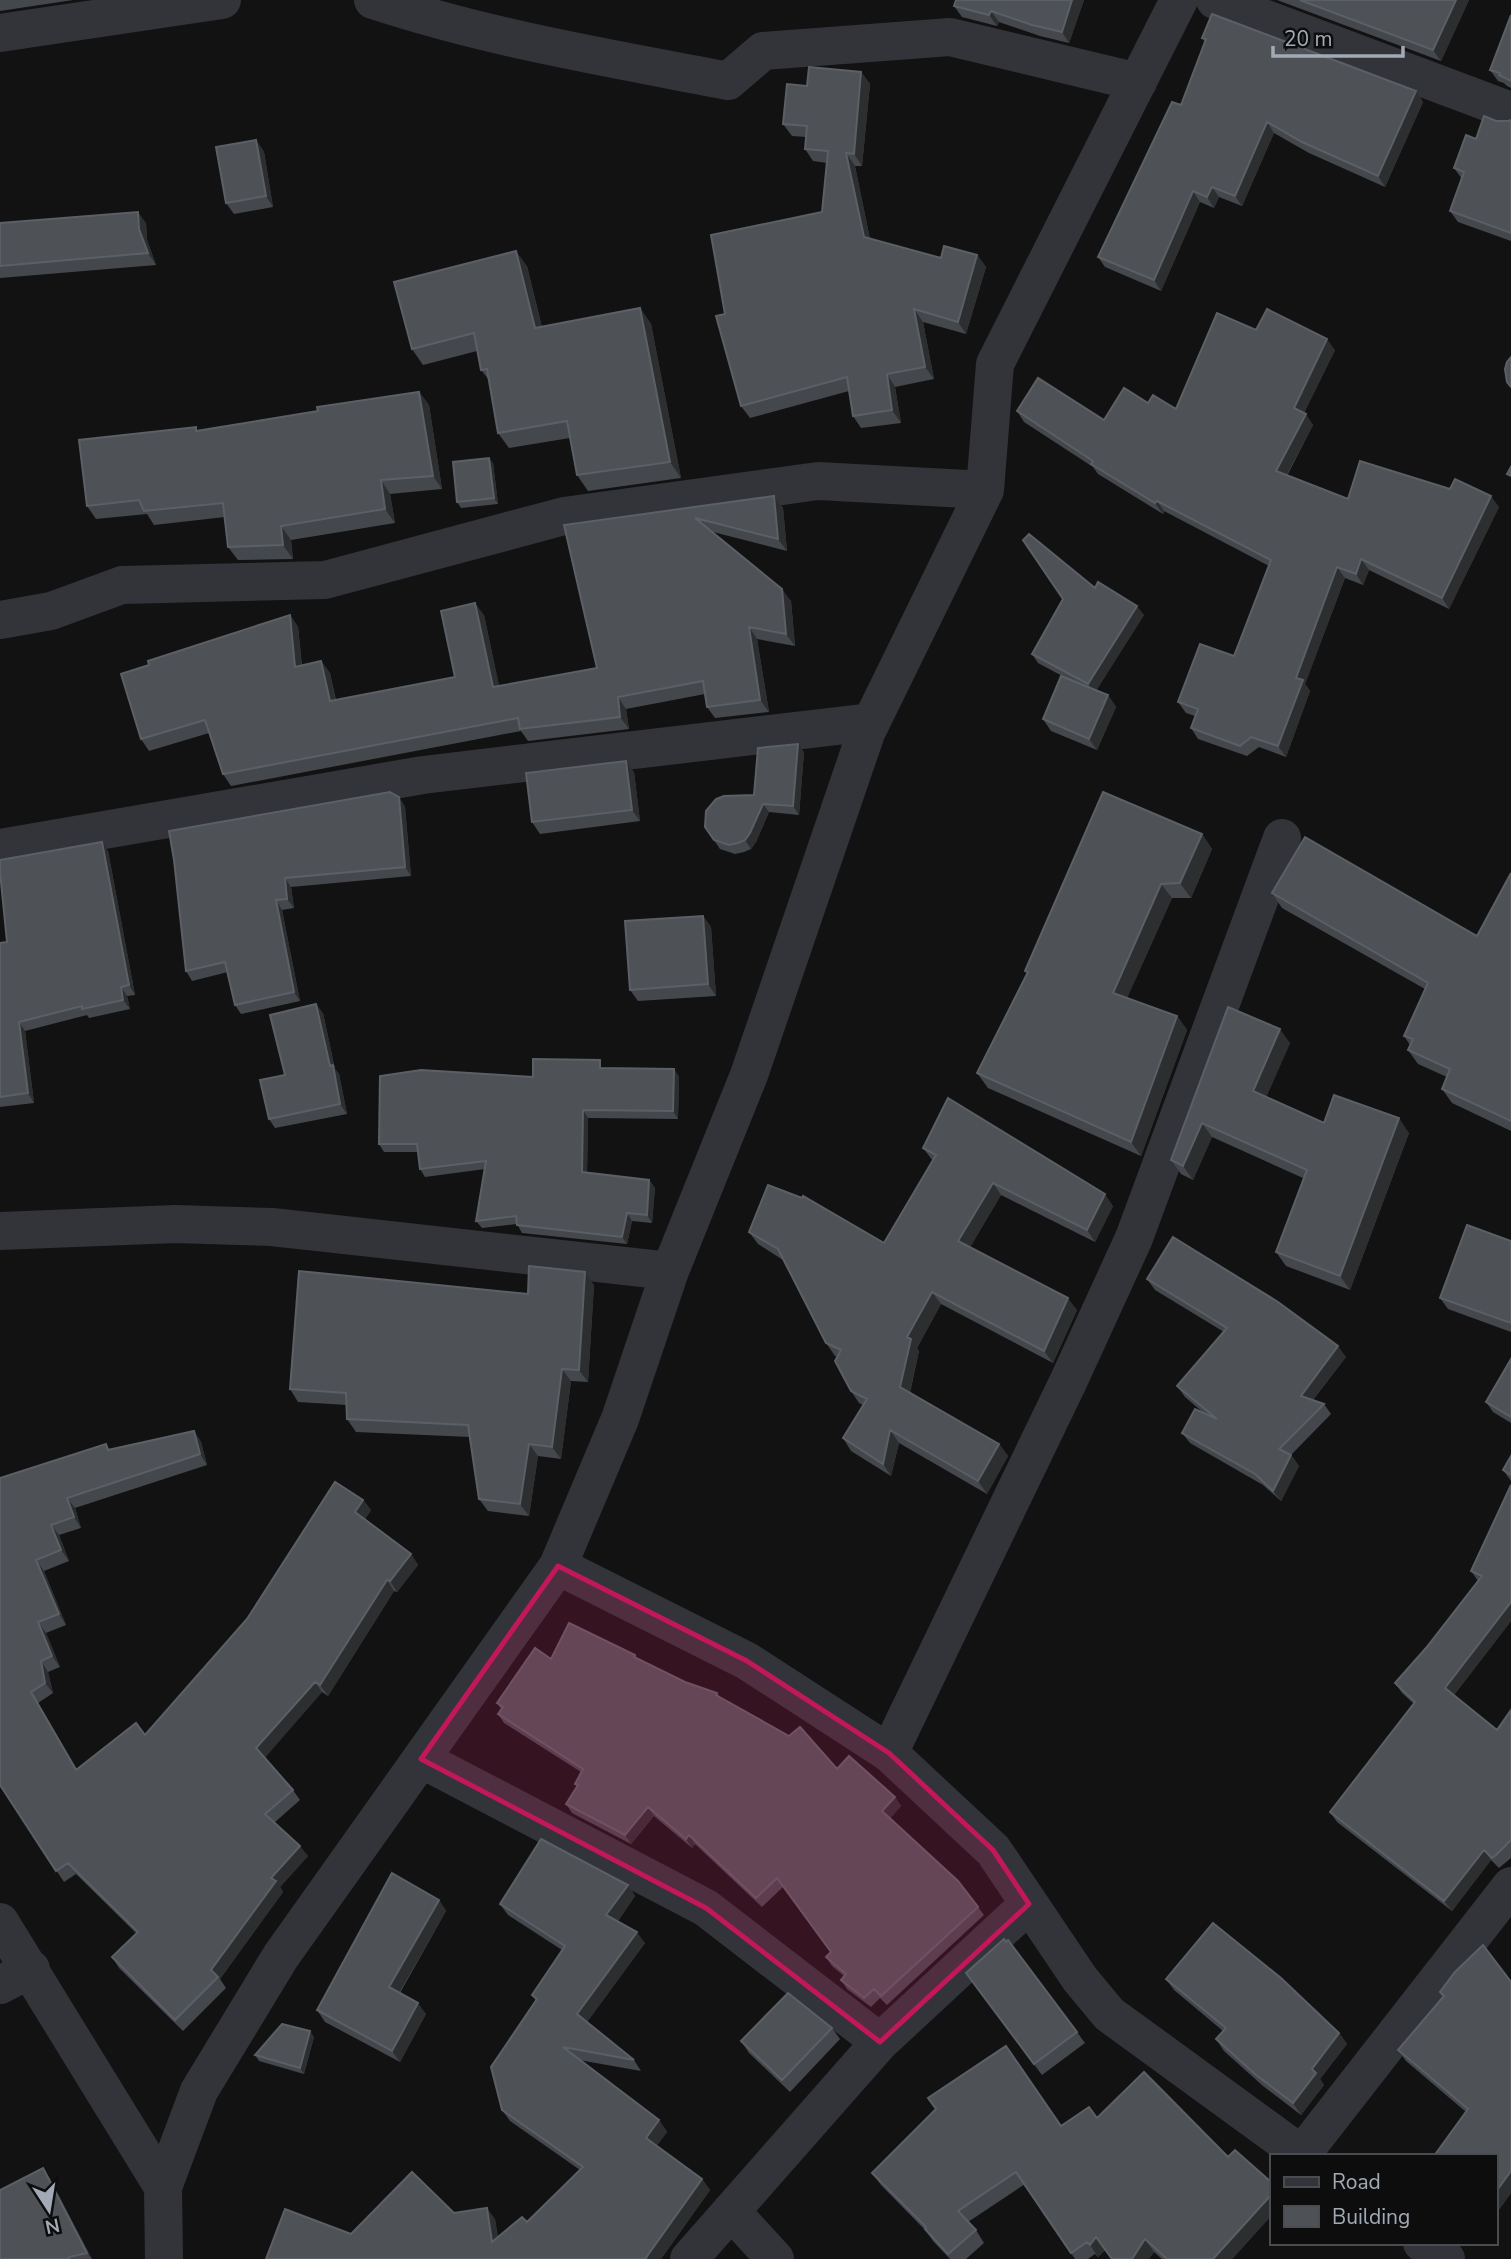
<svg xmlns="http://www.w3.org/2000/svg" width="1511" height="2259" viewBox="0 0 1511 2259" font-family="'Nunito Sans',sans-serif">
<style>
.lines{fill:none;stroke-linecap:round;stroke-linejoin:round}
.minor{stroke:#323439;stroke-width:38}
.tertiary{stroke:#323439;stroke-width:38}
.wall{fill:#44474c}
.shaded-wall{fill:#2c2e30}
.building{fill:#4e5257;stroke:#5b6066;stroke-width:2}
.marked{fill:#c2185b;fill-opacity:0.2;stroke:#c2185b;stroke-width:5;stroke-linejoin:round}
</style>
<rect width="100%" height="100%" fill="#121213"/>
<g class="lines">
<path class="minor" d="M373 0C488 38 609 58 728 81L763 51 950 37 1138 82
M1215 0 1511 111
M0 33 222 0
M0 620 51 611 122 585 325 580 564 516 818 481 985 490
M0 848 423 775 871 722
M0 1231 175 1224 272 1227 670 1271
M558 1566 747 1661 889 1753 993 1850 1080 1979 1109 2014 1304 2156
M889 1753 1069 1380 1134 1238 1282 838
M421 1759 706 1908 880 2042
M0 1985 31 1969
M1302 2154 1511 1886
M163 2187 199 2091 281 1956 558 1566 620 1419 670 1271 749 1075 866 733 985 490 995 364 1179 0
M731 2211 775 2259
M1422 2243 1446 2259
M689 2259 880 2042 1029 1904"/>
<path class="tertiary" d="M0 1922 163 2187 164 2259"/>
</g>
<path class="wall" d="M0 0H73L0 11Z
M956 0H1084L1069 43 1040 36 999 22 997 26 962 17 954 6Z
M1277 0H1469L1441 61Z
M1511 15V88L1507 86 1504 83 1498 81 1490 70Z
M1202 38 1416 91 1423 102 1385 187 1309 153 1274 133 1242 206 1219 197 1214 208 1200 202 1161 291 1105 267 1098 257 1181 105 1205 42Z
M861 72 870 84 862 166H855L870 239 941 258 977 255 986 267 966 334 923 322 934 379 895 387 901 423 861 428 853 416 849 391 750 418 741 406 725 314 822 212 827 163 813 161 805 149 806 137 792 136 783 124 807 86Z
M1511 120V241L1458 222 1450 211 1462 179 1454 168 1476 139 1496 121H1508Z
M256 140 264 152 273 207 234 214 226 203Z
M0 223H146L147 240 156 265 0 278Z
M527 266 542 327 640 308 651 324 681 478 588 491 577 475 570 438 509 448 498 433 489 380 481 370 477 351 423 365 412 349Z
M1256 330 1335 350 1304 413 1313 425 1287 476 1348 499 1499 507 1449 609 1369 570 1363 585 1345 578 1305 684 1310 691 1286 757 1259 747 1247 756 1198 739 1191 728 1195 716 1186 713 1178 702 1234 656 1269 566 1164 511 1163 514 1098 474 1093 467 1024 422 1017 411 1104 420 1148 403 1176 409Z
M419 392 429 405 442 489 390 494 395 523 291 540 293 559 238 560 228 547 225 517 154 525 147 514 96 519 87 506 198 431 318 411Z
M493 463 498 504 461 508 457 502Z
M774 496 783 508 787 551 713 532 791 601 795 646 757 639 769 712 715 718 707 707 705 694 626 709 629 729 528 741 521 731 231 786 223 774 209 733 149 751 141 739 149 665 290 615 298 627 302 665 321 661 330 673 336 700 455 677 484 615 499 686 597 668 564 525Z
M1095 588 1144 615 1096 690 1108 695 1116 707 1097 750 1051 731 1043 719 1066 678 1038 663 1032 654Z
M804 752 799 815 769 812 756 842 751 849 744 852 735 854 720 849 705 827 754 795Z
M634 772 640 821 540 834 532 822Z
M399 797 405 807 411 876 291 887 294 908 282 910 300 1001 241 1014 235 1005 228 972 192 981 186 971 174 860Z
M1202 834 1212 849 1191 898H1172L1127 998 1177 1016 1187 1030 1141 1156 988 1088 977 1073 1027 974 1025 971Z
M108 851 135 995 127 996 130 1009 89 1018 87 1015 25 1031 34 1103 0 1107V943L7 942Z
M1511 873V1131L1452 1103 1442 1089 1447 1077 1418 1064 1408 1050 1410 1045 1404 1036 1425 989 1282 908 1272 893 1477 936Z
M703 916 711 927 716 996 638 1001 630 990Z
M1228 1007 1290 1043 1266 1097 1324 1123 1409 1133 1350 1290 1286 1266 1276 1252 1303 1178 1212 1137 1193 1180 1181 1174 1171 1160Z
M323 1013 335 1069 339 1074 347 1114 275 1128 269 1119 285 1075Z
M606 1068 674 1069 679 1077 678 1119 588 1118 587 1173 649 1180 655 1188 652 1223 632 1221 627 1244 522 1233 517 1224 482 1228 476 1221 485 1169 425 1177 420 1169 418 1152H384L379 1144 533 1077Z
M923 1148 1113 1206 1095 1242 1001 1195 970 1247 1077 1310 1053 1363 941 1304 917 1348 919 1351 910 1393 999 1444 1008 1456 987 1494 899 1443 891 1476 851 1451 843 1438 863 1405 859 1403 851 1391 838 1357 835 1356 826 1343 783 1260 758 1244 749 1232 884 1243 933 1161Z
M1511 1241V1332L1448 1309 1440 1298Z
M1147 1279 1346 1357 1313 1400 1324 1404 1331 1414 1291 1455 1299 1466 1281 1501 1263 1485 1190 1443 1182 1433 1205 1414 1185 1397 1177 1386 1224 1332 1155 1290Z
M594 1285 588 1382 571 1381 561 1459 538 1456 529 1516 488 1511 479 1499 470 1437 356 1432 347 1419V1405L298 1402 290 1389 528 1294Z
M1511 1359V1423L1493 1412 1486 1402Z
M194 1431 201 1442 207 1465 75 1508 81 1528 59 1535 69 1561 44 1571 66 1625 46 1633 60 1667 48 1672 53 1693 38 1703 77 1769 145 1735 363 1500 371 1510 365 1519 411 1554 418 1565 397 1592 394 1591 328 1696 322 1692 265 1757 293 1790 300 1800 274 1823 308 1856 280 1887 283 1892 220 1979 226 1988 183 2031 119 1968 112 1957 136 1933 76 1874 64 1882 0 1786 1 1478 106 1444 109 1449Z
M1511 1456V1481L1503 1470Z
M1511 1485V1621L1454 1695 1497 1730 1511 1710V1858L1499 1868 1491 1860 1452 1911 1337 1822 1330 1812 1414 1704 1402 1693 1395 1683 1426 1648 1478 1581 1471 1571Z
M635 1655 638 1659 685 1682 717 1693 721 1698 837 1769 895 1797 901 1806 890 1818 978 1907 984 1915 887 2005 880 1998 871 2007 847 1989 841 1980 844 1976 832 1966 826 1957 831 1952 783 1887 762 1907 695 1844 692 1848 654 1816 631 1844 572 1813 566 1804 577 1787 575 1784 581 1772 504 1723 498 1714 501 1709 497 1703 551 1659Z
M628 1885 635 1896 618 1921 645 1943 587 2022 634 2060 641 2071 579 2060 659 2120 667 2132 656 2146 702 2179 710 2190 661 2259H266L351 2234 454 2213 495 2219 498 2238 527 2222 580 2170 510 2121 502 2110 536 2001 532 1995 562 1950 508 1915 500 1904Z
M439 1900 446 1911 400 1993 426 2014 400 2062 325 2022 317 2010Z
M1166 1979 1339 2033 1347 2044 1320 2079 1324 2085 1301 2115 1263 2086 1224 2051 1216 2039 1223 2031 1174 1990Z
M1511 1982V2193L1495 2215V2156L1466 2112 1406 2061 1398 2050 1443 1997 1440 1992Z
M974 1985 1077 2032 1085 2043 1042 2075Z
M832 2028 840 2039 790 2092 749 2053 741 2041Z
M314 2037 304 2074 259 2061 255 2055Z
M936 2109 1061 2126 1097 2118 1228 2157 1271 2182V2216L1232 2259H1162L1154 2252 1149 2259H1112L1105 2250 1098 2257 1095 2254 1088 2259H1075L1025 2184 968 2222 976 2230 984 2243 966 2259H950L933 2241 926 2231 881 2185 872 2173Z
M49 2177 92 2259H0Z"/>
<path class="shaded-wall" d="M1072 0H1084L1069 43 1062 32Z
M1456 0H1469L1441 61 1433 50Z
M991 11 999 22 997 26 989 15Z
M861 72 870 84 862 166 854 154Z
M1416 91 1423 102 1385 187 1378 176Z
M1267 122 1274 133 1242 206 1235 196Z
M256 140 264 152 273 207 266 196Z
M846 153 855 166 872 249 864 237Z
M1212 187 1219 197 1214 208 1207 197Z
M1193 191 1200 202 1161 291 1154 280Z
M138 212 146 223 147 240 156 265 148 253 139 229Z
M516 251 527 266 546 344 535 328Z
M977 255 986 267 966 334 958 322Z
M640 308 651 324 681 478 670 462Z
M914 309 923 322 934 379 925 367Z
M1327 339 1335 350 1301 419 1294 408Z
M887 374 895 387 901 423 892 410Z
M419 392 429 405 442 489 433 476Z
M1306 414 1313 425 1283 482 1276 471Z
M489 458 493 463 498 504 494 498Z
M381 480 390 494 395 523 385 509Z
M774 496 783 508 787 551 778 539Z
M1491 496 1499 507 1449 609 1442 598Z
M1157 501 1164 511 1163 514 1155 503Z
M281 526 291 540 293 559 283 545Z
M1361 559 1369 570 1363 585 1356 574Z
M1337 567 1345 578 1305 684 1310 691 1286 757 1278 746 1296 678Z
M782 589 791 601 795 646 786 634Z
M475 603 484 615 502 699 493 687Z
M1137 606 1144 615 1095 693 1088 684Z
M290 615 298 627 303 678 295 667Z
M749 627 757 639 769 712 760 700Z
M321 661 330 673 338 713 330 701Z
M1108 695 1116 707 1097 750 1089 739Z
M618 697 626 709 629 729 620 717Z
M798 744 804 752 799 815 793 806Z
M626 761 634 772 640 821 632 810Z
M399 797 405 807 411 876 405 867Z
M763 804 769 812 756 842 751 849 745 840Z
M1202 834 1212 849 1191 898 1180 883Z
M102 842 108 851 135 995 129 985Z
M285 878 291 887 294 908 287 899Z
M1161 884 1172 898 1123 1007 1113 993Z
M276 900 282 910 300 1001 294 992Z
M703 916 711 927 716 996 708 984Z
M121 987 127 996 130 1009 123 1000Z
M316 1004 323 1013 335 1069 339 1074 347 1114 340 1104Z
M1177 1016 1187 1030 1141 1156 1131 1142Z
M19 1022 25 1031 34 1103 28 1093Z
M1280 1029 1290 1043 1263 1105 1253 1091Z
M674 1069 679 1077 678 1119 673 1111Z
M583 1110 588 1118 587 1179 582 1172Z
M1399 1118 1409 1133 1350 1290 1340 1276Z
M1202 1123 1212 1137 1193 1180 1183 1166Z
M649 1180 655 1188 652 1223 647 1215Z
M993 1183 1001 1195 967 1253 958 1241Z
M1105 1194 1113 1206 1095 1242 1087 1230Z
M627 1213 632 1221 627 1244 622 1237Z
M585 1272 594 1285 588 1382 579 1370Z
M932 1292 941 1304 917 1348 919 1351 908 1400 900 1387 907 1337Z
M1068 1298 1077 1310 1053 1363 1044 1351Z
M1338 1346 1346 1357 1308 1406 1301 1396Z
M562 1369 571 1381 561 1459 552 1447Z
M890 1430 899 1443 891 1476 883 1464Z
M194 1431 201 1442 207 1465 200 1454Z
M529 1444 538 1456 529 1516 520 1504Z
M999 1444 1008 1456 987 1494 978 1481Z
M1291 1455 1299 1466 1281 1501 1273 1491Z
M67 1498 75 1508 81 1528 74 1517Z
M363 1500 371 1510 363 1523 355 1512Z
M51 1525 59 1535 69 1561 61 1550Z
M411 1554 418 1565 397 1592 390 1581Z
M36 1560 44 1571 66 1625 59 1614Z
M387 1580 394 1591 328 1696 320 1685Z
M1511 1602V1621L1452 1698 1445 1688Z
M38 1622 46 1633 60 1667 52 1656Z
M41 1661 48 1672 53 1693 45 1683Z
M315 1682 322 1692 264 1759 256 1748Z
M31 1692 38 1703 84 1781 76 1770Z
M895 1797 901 1806 889 1820 882 1811Z
M648 1807 654 1816 631 1844 625 1835Z
M689 1835 695 1844 692 1848 686 1839Z
M300 1846 308 1856 280 1887 283 1892 220 1979 211 1970 271 1878Z
M1484 1850 1491 1860 1452 1911 1444 1901Z
M628 1885 635 1896 614 1926 606 1915Z
M439 1900 446 1911 396 1998 389 1987Z
M637 1932 645 1943 585 2025 577 2014Z
M418 2003 426 2014 400 2062 392 2051Z
M310 2031 314 2037 304 2074 300 2068Z
M1339 2033 1347 2044 1320 2079 1324 2085 1301 2115 1293 2103 1312 2069Z
M659 2120 667 2132 654 2150 646 2138Z
M43 2168 49 2177 92 2259 87 2253Z
M1511 2171V2193L1495 2215V2193Z
M702 2179 710 2190 661 2259H648L647 2257Z
M1271 2195V2216L1232 2259H1213Z
M487 2208 495 2219 500 2254 492 2242Z
M1096 2237 1105 2250 1098 2257 1090 2245Z
M1145 2239 1154 2252 1149 2259H1132Z"/>
<path class="building" d="M956 0H1072L1062 32 1032 25 991 11 989 15 954 6Z
M1300 0H1456L1433 50Z
M1212 14 1416 91 1378 176 1302 142 1267 122 1235 196 1212 187 1207 197 1193 191 1154 280 1098 257 1172 102 1181 105 1206 39 1202 38Z
M1511 15V81L1499 75 1500 73 1490 70Z
M809 67 861 72 854 154 846 153 864 237 941 258 944 246 977 255 958 322 914 309 925 367 887 374 892 410 853 416 847 377 741 406 716 316 725 314 711 235 822 212 828 151 805 149 807 126 783 124 787 84 807 86Z
M1484 116 1496 121H1508L1511 120V233L1450 211 1464 172 1454 168 1466 135 1476 139Z
M256 140 266 196 226 203 216 147Z
M138 212 139 229 148 253 0 266V223Z
M516 251 535 328 640 308 670 462 577 475 567 421 498 433 487 369 481 370 474 333 412 349 394 282Z
M1267 309 1327 339 1294 408 1306 414 1276 471 1348 499 1360 461 1450 489 1455 479 1491 496 1442 598 1361 559 1356 574 1337 567 1296 678 1303 680 1278 746 1251 737 1240 746 1191 728 1198 709 1178 702 1200 644 1234 656 1271 560 1157 501 1155 503 1091 464 1093 461 1017 411 1038 378 1104 420 1124 388 1148 403 1153 395 1176 409 1217 313 1256 330Z
M1511 357V387L1507 382 1505 369 1507 362Z
M419 392 433 476 381 480 385 509 281 526 283 545 228 547 223 503 144 511 139 500 87 506 79 440 196 427V431L318 411 317 407Z
M489 458 494 498 457 502 453 462Z
M1511 467V476L1507 474Z
M774 496 778 539 695 518 782 589 786 634 749 627 760 700 707 707 703 681 618 697 620 717 520 729 518 718 223 774 205 720 141 739 121 674 149 665 148 661 290 615 295 667 321 661 330 701 455 677 441 611 475 603 493 687 597 668 564 525Z
M1029 534 1095 588 1098 582 1137 606 1088 684 1032 654 1063 599 1023 540Z
M1061 676 1108 695 1089 739 1043 719Z
M798 744 793 806 763 804 750 833 745 840 738 843 729 845 714 840 705 827 706 811 716 799 724 796 754 795 758 748Z
M626 761 632 810 532 822 526 773Z
M390 792 399 797 405 867 285 878 287 899 276 900 294 992 235 1005 225 962 186 971 174 860 169 831Z
M1103 792 1202 834 1180 883 1161 884 1113 993 1177 1016 1131 1142 977 1073 1028 972 1025 971Z
M1305 837 1477 936 1511 873V1121L1442 1089 1450 1069 1408 1050 1413 1039 1404 1036 1428 983 1272 893Z
M102 842 129 985 121 987 123 1000 82 1009V1006L19 1022 28 1093 0 1097V943L7 942 0 872V860Z
M703 916 708 984 630 990 625 921Z
M316 1004 330 1066 333 1065 340 1104 269 1119 260 1080 285 1075 270 1015Z
M1228 1007 1280 1029 1253 1091 1324 1123 1334 1095 1399 1118 1340 1276 1276 1252 1307 1170 1202 1123 1183 1166 1171 1160Z
M533 1059 600 1060V1068L674 1069 673 1111 583 1110 582 1172 649 1180 647 1215 627 1213 622 1237 517 1225 516 1216 476 1221 486 1161 420 1169 417 1144H379L380 1076 421 1070 533 1077Z
M948 1098 1105 1194 1087 1230 993 1183 958 1241 1068 1298 1044 1351 932 1292 907 1337 911 1339 900 1387 999 1444 978 1481 890 1430 883 1464 843 1438 867 1399 851 1391 835 1361 841 1350 826 1343 778 1249 749 1232 768 1185 802 1198 803 1196 884 1243 936 1155 923 1148Z
M1467 1225 1511 1241V1323L1440 1298Z
M1173 1237 1278 1302 1338 1346 1301 1396 1324 1404 1279 1449 1291 1455 1273 1491 1255 1474 1182 1433 1195 1409 1217 1419 1177 1386 1227 1328 1147 1279Z
M529 1266 585 1272 579 1370 562 1369 552 1447 529 1444 520 1504 479 1499 468 1425 347 1419 346 1393 290 1389 299 1271 528 1294Z
M1511 1359V1417L1486 1402Z
M194 1431 200 1454 67 1498 74 1517 51 1525 61 1550 36 1560 59 1614 38 1622 52 1656 41 1661 45 1683 31 1692 76 1770 136 1723 145 1735 247 1619 335 1482 363 1500 355 1512 411 1554 390 1581 387 1580 320 1685 315 1682 256 1748 293 1790 265 1814 300 1846 271 1878 276 1881 211 1970 218 1977 175 2020 112 1957 138 1932 68 1863 56 1871 0 1785V1478L106 1444 108 1450Z
M1511 1456V1475L1503 1470Z
M1511 1485V1602L1445 1688 1497 1730 1511 1710V1840L1496 1855 1492 1858 1484 1850 1444 1901 1330 1812 1415 1702 1395 1683 1426 1648 1482 1576 1471 1571Z
M569 1623 635 1655 634 1657 685 1682 717 1693 716 1695 789 1736 800 1727 837 1769 849 1756 895 1797 882 1811 958 1881 978 1907 881 1996 874 1989 864 1998 841 1980 846 1974 826 1957 831 1952 777 1878 756 1898 689 1835 686 1839 648 1807 625 1835 566 1804 578 1785 575 1784 583 1769 498 1714 503 1707 497 1703 535 1648 551 1659Z
M541 1839 628 1885 606 1915 637 1932 577 2014 634 2060 563 2047 659 2120 646 2138 702 2179 645 2259H266L285 2209 351 2234 412 2172 454 2213 487 2208 492 2242 522 2217 527 2222 583 2167 502 2110 491 2067 537 1999 532 1995 565 1946 500 1904Z
M392 1873 439 1900 389 1987 418 2003 392 2051 317 2010Z
M1213 1923 1281 1978 1339 2033 1312 2069 1316 2073 1293 2103 1256 2075 1216 2039 1226 2028 1166 1979Z
M1004 1939 1006 1942 1008 1940 1077 2032 1034 2064 966 1973Z
M1483 1945 1511 1982V2171L1495 2193V2156H1434L1468 2109 1398 2050 1444 1996 1440 1992 1455 1972Z
M788 1993 832 2028 782 2080 741 2041Z
M282 2024 310 2031 300 2068 255 2055Z
M1006 2046 1061 2126 1089 2107 1097 2118 1144 2072 1228 2157 1235 2150 1271 2182V2195L1213 2259H1167L1145 2239 1132 2259H1112L1096 2237 1090 2245 1087 2242 1071 2253 1016 2172 958 2211 976 2230 948 2254 925 2229 926 2227 872 2173 936 2109 928 2098Z
M43 2168 87 2253 69 2257V2259H0V2190Z"/>
<path class="marked" d="M558 1566 747 1661 889 1753 993 1850 1029 1904 880 2042 706 1908 421 1759Z"/>
<rect x="1270" y="2154" width="228" height="91" fill="#0d0d0e" stroke="#494c51" stroke-width="2"/>
<rect x="1284" y="2177" width="35" height="10" fill="#323439" stroke="#494c51" stroke-width="2"/>
<text x="1332" y="2189" font-size="21" fill="#a2abb5">Road</text>
<rect x="1284" y="2206" width="35" height="21" fill="#4e5257" stroke="#494c51" stroke-width="2"/>
<text x="1332" y="2224" font-size="21" fill="#a2abb5">Building</text>
<g transform="translate(49 2210) rotate(168)" stroke="#0d0d0e" stroke-width="5" paint-order="stroke">
<path d="M0-5L12 26L0 18L-12 26Z" fill="#a2abb5"/>
<text y="-10" font-size="19" font-weight="bold" text-anchor="middle" fill="#a2abb5">N</text>
</g>
<path d="M1273 46v10h130v-10" fill="none" stroke="#a2abb5" stroke-width="3.5"/>
<text x="1284" y="46" font-size="21" fill="#a2abb5" stroke="#0d0d0e" stroke-width="5" paint-order="stroke">20 m</text>
</svg>
